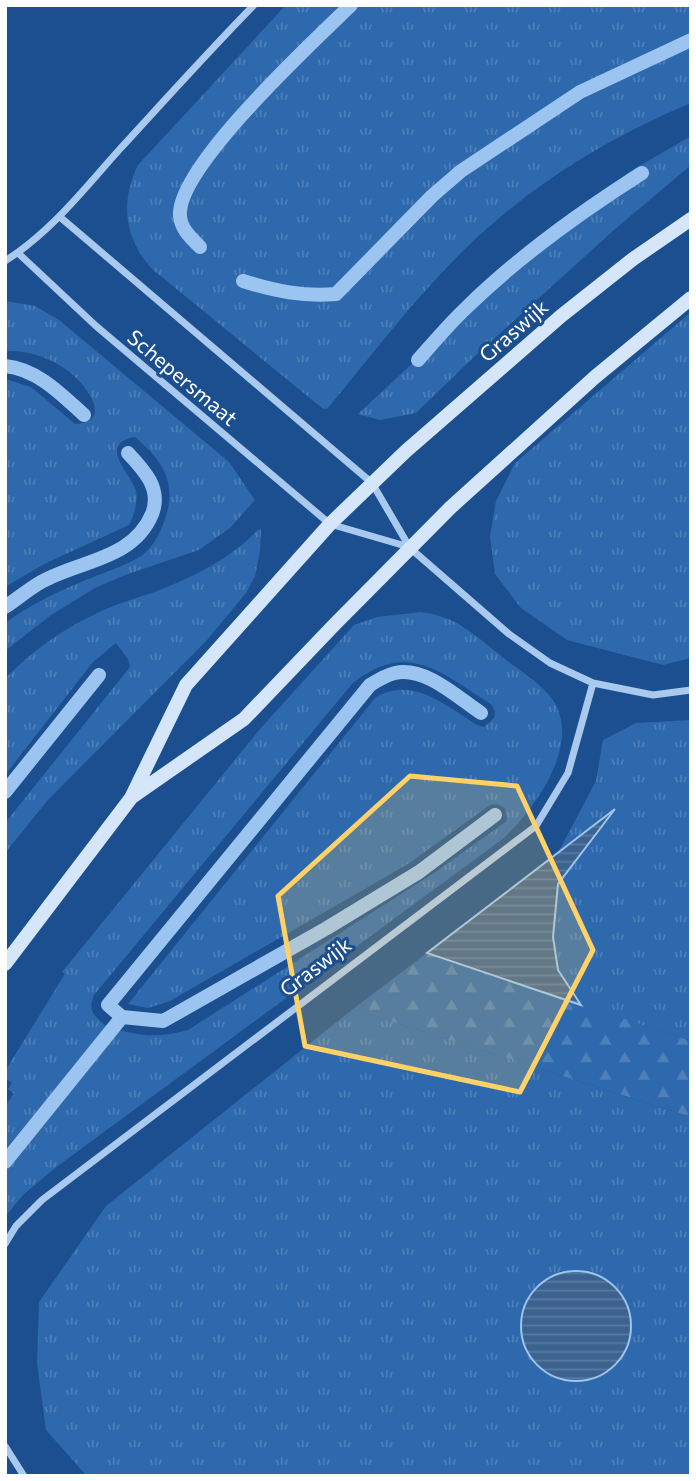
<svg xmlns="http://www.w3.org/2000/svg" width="696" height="1481" viewBox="0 0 696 1481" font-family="Commissioner,sans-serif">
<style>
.grass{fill:url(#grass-tufts);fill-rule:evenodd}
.forest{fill:url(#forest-firs)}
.water{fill:url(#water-rules);stroke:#9cc4f0;stroke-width:2}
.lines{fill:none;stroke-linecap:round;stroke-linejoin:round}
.stream{stroke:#9cc4f0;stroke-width:14}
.minor{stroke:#a9c9ee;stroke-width:7}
.secondary{stroke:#d6e6fa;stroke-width:14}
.marked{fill:#ffd166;fill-opacity:0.2;stroke:#ffd166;stroke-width:5;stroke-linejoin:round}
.labels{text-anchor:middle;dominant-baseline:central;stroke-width:6;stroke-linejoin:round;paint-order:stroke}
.street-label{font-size:21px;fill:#fff;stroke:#1b4f8f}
</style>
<defs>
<pattern id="grass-tufts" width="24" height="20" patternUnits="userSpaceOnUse" patternTransform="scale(1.75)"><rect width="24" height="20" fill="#2e69ad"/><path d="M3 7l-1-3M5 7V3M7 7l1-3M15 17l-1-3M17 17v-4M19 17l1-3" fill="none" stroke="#4d80b9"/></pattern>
<pattern id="forest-firs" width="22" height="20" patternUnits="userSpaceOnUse" patternTransform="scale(1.75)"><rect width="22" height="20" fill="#2e69ad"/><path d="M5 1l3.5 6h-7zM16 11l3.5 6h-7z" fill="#4d80b9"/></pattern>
<pattern id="water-rules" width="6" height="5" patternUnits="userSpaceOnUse" patternTransform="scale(1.75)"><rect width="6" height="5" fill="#3c6290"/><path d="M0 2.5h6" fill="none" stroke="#597aa1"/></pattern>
</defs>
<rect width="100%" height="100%" fill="#1b4f8f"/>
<path class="grass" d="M286 5H691V103C609 137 531 185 467 247 416 296 373 354 327 409L322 408 152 269C124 238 120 202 138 165Z
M691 136V165L614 230 476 355 416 413 380 420 358 414 538 246 629 172Z
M5 301 35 306 59 320 229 462 255 500 231 527 199 550 125 575 95 588 51 615 5 651V623C29 606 54 593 81 582 99 574 130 565 145 553 156 543 162 529 166 516 177 481 161 459 135 437 96 444 131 473 136 491 138 502 134 516 129 525L46 563 5 587V379L31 387 75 424C116 422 84 382 67 370 49 357 28 350 5 351Z
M691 312V658L663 665 567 640 521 608 495 574 490 536 496 501 515 463Z
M261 529 260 551 255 576 246 593 207 640 47 801 5 853V823L130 667 128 659 116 643 93 662 5 775V679C34 648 72 623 111 607 130 599 149 595 167 587 200 574 233 556 258 530Z
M421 612C456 616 473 634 500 655 517 669 540 682 553 700 582 744 535 808 504 838L55 1168 22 1196 5 1217V1172L119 1030C144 1037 163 1037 188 1030L434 873 507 821 505 808 497 804 490 805 408 864 170 1001 148 1008 128 1004 376 697C413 676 446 706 477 725L484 727 494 718 495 712 492 705C442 673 407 639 352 684L94 995C87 1012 95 1016 107 1027L5 1150V1106L14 1094 8 1089 12 1083 5 1078V1071L65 974 62 972 260 729 354 625 377 617Z
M691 720V1041L581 1005 558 970 553 937 558 884 613 811 559 851 596 781 603 740 636 723Z
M353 1009 691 1117V1476H87L46 1430 37 1363 39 1302 106 1206ZM561 1271H586L520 1329C525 1296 532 1287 561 1271Z"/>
<path class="forest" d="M427 953 691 1041V1117L353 1009Z"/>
<path class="water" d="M615 809 558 884 553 937 558 970 581 1005 427 953Z
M521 1326a55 55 0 1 1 110 0a55 55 0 1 1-110 0Z"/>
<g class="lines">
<path class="stream" d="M200 247C191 238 181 229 180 216 176 168 314 41 351 5
M243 281C275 291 303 297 336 294L432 196 461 171 580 92 691 40
M418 360C434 342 449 324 466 308 519 256 579 213 642 173
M5 366C37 369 61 394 84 415
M5 607C17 599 29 589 41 582 80 560 133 560 152 514 162 489 144 470 128 453
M481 713C458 698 425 666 395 673 386 675 378 680 370 685L108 1005 122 1017 163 1021 327 928 419 872 495 815
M5 792 99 675
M5 1162 122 1017"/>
<path class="minor" d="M60 217 372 483 410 548 509 634 550 663 593 683 653 695 691 690
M18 253 96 326 330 524 409 547
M5 261C51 232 84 189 119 150 164 101 208 52 254 5
M5 1244 16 1226 42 1200 536 826 568 773 593 683
M5 1446 24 1476"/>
<path class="secondary" d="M132 797 244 719 335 624 450 508 595 377 691 298
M5 964 131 798 186 685 330 524 406 451 561 316 633 259 691 219"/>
</g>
<path class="marked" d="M410 776 517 786 593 950 520 1092 305 1046 278 896Z"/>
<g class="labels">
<g class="street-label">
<text transform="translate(513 330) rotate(-41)">Graswijk</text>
<text transform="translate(183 377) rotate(40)">Schepersmaat</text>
<text transform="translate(315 966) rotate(-37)">Graswijk</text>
</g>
</g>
<rect width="696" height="1481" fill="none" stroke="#ffffff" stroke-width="14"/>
</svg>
